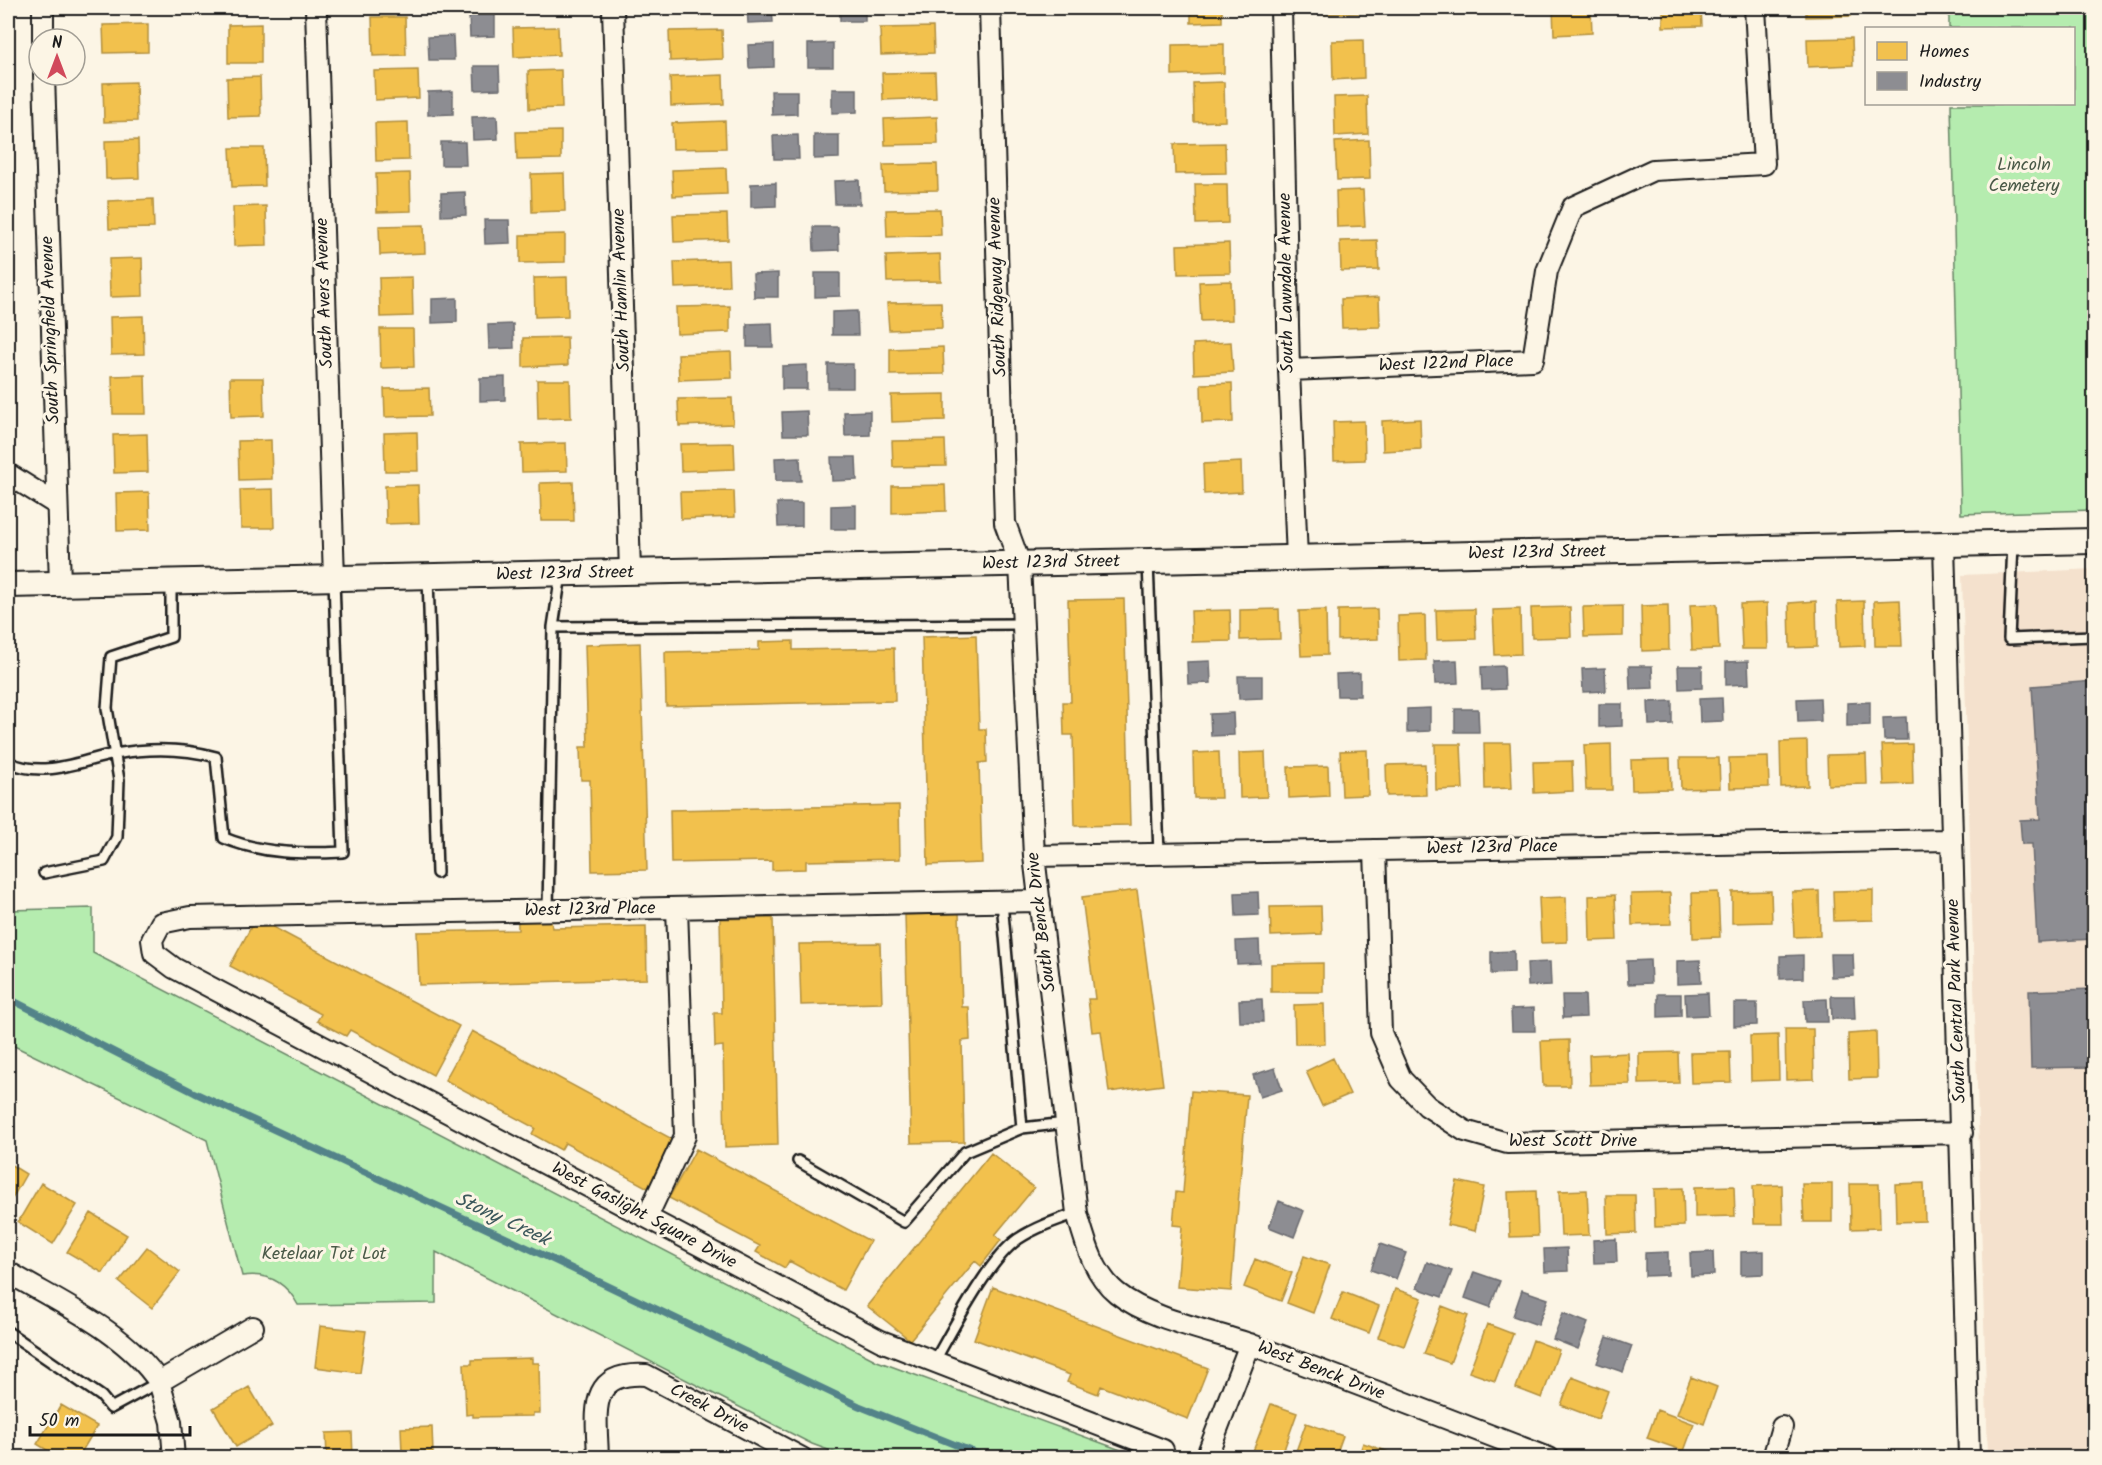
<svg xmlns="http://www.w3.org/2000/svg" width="2102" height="1465" viewBox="0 0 2102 1465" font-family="Kalam,sans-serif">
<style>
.built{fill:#f4e1cd}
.green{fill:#b5ecaf;stroke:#688466;stroke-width:1.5}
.homes{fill:#f2c14e;stroke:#b2903f;stroke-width:1.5}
.industry{fill:#8d8d92;stroke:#6b6b6f;stroke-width:1.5}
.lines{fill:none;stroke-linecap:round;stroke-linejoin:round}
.stream{stroke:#538389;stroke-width:7}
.service-casing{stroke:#1c1c1c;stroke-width:14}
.minor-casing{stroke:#1c1c1c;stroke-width:24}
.tertiary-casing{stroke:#1c1c1c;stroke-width:28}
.service{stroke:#fcf5e5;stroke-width:9}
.minor{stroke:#fcf5e5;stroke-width:20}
.tertiary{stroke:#fcf5e5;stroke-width:24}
.labels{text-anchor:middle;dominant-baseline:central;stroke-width:6;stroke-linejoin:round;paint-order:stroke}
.park-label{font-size:18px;fill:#4a5a48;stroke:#fcf5e5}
.street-label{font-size:18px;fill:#1c1c1c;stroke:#fcf5e5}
.water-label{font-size:20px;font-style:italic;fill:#3c585b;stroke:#fcf5e5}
</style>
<rect width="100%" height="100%" fill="#fcf5e5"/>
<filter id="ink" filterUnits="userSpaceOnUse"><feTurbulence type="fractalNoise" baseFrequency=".0167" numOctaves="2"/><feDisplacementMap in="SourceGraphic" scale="12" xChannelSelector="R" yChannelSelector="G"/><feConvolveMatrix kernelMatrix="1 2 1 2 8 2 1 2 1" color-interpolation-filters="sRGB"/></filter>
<g filter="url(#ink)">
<path class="built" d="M2094 569V1457H1988L1962 575Z"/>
<path class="green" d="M1949 8H2094V510L1961 514 1951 104H2074V28H1949Z
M93 908V953L877 1361 1140 1457H847L812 1444 436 1252V1303L298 1305C286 1282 268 1272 242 1276L207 1140 8 1043V910Z"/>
<path class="homes" d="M101 8H134V11L101 12Z
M667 8H721V10L667 12Z
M880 8H934V10L880 11Z
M1191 8H1222V22L1191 23Z
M1323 8H1361V13L1323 14Z
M1553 8H1591L1592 33 1554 35Z
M1663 8H1701L1702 26 1663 27Z
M1806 8H1850L1851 16 1806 17Z
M372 17H405L406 55 373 56Z
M148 24V52L104 53 103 25Z
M261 24V63H228V25Z
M558 27 559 55 514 57 513 28Z
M933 27 934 53 881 55 880 28Z
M722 30 723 59 670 61 669 31Z
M1852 38 1853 65 1808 67 1807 39Z
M1363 40 1364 78 1333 80 1332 41Z
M1224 44V73L1172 75V45Z
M418 70 419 98 375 100 374 71Z
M561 70 562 108 529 109 528 71Z
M935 72 936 98 883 100 882 73Z
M723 75 724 104 671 106 670 77Z
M260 77 261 116 228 117 227 78Z
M136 82 137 121 104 122 103 83Z
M1224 82 1225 121 1194 122 1193 83Z
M1367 96 1368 134 1335 136 1334 97Z
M937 117 938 144 885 145 884 119Z
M725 121 726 148 673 149 672 123Z
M408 122 409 160 376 161 375 123Z
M561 131V159L517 160 516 132Z
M138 140 139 178 106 179 105 141Z
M1369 140 1370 179 1337 180 1335 142Z
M1225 143 1226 173 1175 174 1174 144Z
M230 148H264L265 186 232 187Z
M937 164 938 190 884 191 883 165Z
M726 168 727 194 673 196 672 170Z
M410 173 411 211 377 212 376 174Z
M564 173 565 211 532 212 531 174Z
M1195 184H1227L1228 223 1196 224Z
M1363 190 1365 226 1337 227 1336 191Z
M153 199 154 228 109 229 108 201Z
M266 206 267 245 234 246 233 207Z
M940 209 941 235 887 237 886 210Z
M727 214 728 240 674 242 673 215Z
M424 225 425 253 380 255 379 226Z
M565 234V262L520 263V235Z
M1377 240 1379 270 1341 271 1340 241Z
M1229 243 1230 273 1178 274 1177 245Z
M940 254 941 281 887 282 886 256Z
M142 258 143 296 110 297 109 259Z
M728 260 729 286 675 288 674 262Z
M412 277 413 316 380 317 379 278Z
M567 277 568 316 535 317 534 278Z
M1231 281 1232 320 1201 321 1199 282Z
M1379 297 1380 327 1342 328 1341 299Z
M941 302 942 328 889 330 887 303Z
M730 306V332L677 334 676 307Z
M143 316 144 354 111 355 110 317Z
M380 329H413L414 367 381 368Z
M567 337 568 365 523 367V338Z
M1231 342 1233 372 1194 374 1193 344Z
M943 347 944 374 890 375V349Z
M731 352 732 378 679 380 678 354Z
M145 375 146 414H113L112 376Z
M230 378H263L264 416 231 417Z
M537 380H570L571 418 538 419Z
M1232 383 1233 422 1202 423 1201 384Z
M429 388 430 416 385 417 384 389Z
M945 394V420L892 422 891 395Z
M732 398 733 424 679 426 678 399Z
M1420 419 1421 449 1383 451 1382 421Z
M1364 421 1365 460 1334 461 1333 422Z
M417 432 418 471H385L384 433Z
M147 434 148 472 114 473 113 435Z
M271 440 272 479 239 480 238 441Z
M945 440 946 466 893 467 892 441Z
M566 443 567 471 522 472 521 444Z
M734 443 735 469 681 471 680 444Z
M1241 462 1242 492 1204 494 1203 464Z
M573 482 574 521H541L540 483Z
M418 485 419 523 386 524 385 486Z
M945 485 946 511 892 513V486Z
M273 489 274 528H241L240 490Z
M734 491 735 517 681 519 680 492Z
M149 492 150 530 117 531 116 493Z
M1124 599 1130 825 1075 826 1073 735H1064L1063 702H1071L1068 600Z
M1900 600 1902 646H1875L1874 601Z
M1816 601 1817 647 1790 648 1789 603Z
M1864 601 1865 646 1839 647 1837 602Z
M1767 603 1768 649H1742L1740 604Z
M1717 604 1719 649 1692 650 1690 605Z
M1668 605 1669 650 1642 651 1641 606Z
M1623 606V636L1584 637 1583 607Z
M1570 607 1571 637 1532 638 1531 608Z
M1279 609 1280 639 1240 640V610Z
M1377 609 1378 639 1338 640V610Z
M1475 609 1476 639 1437 640 1436 610Z
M1520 609 1521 654 1495 655 1493 610Z
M1230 610 1231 641 1192 642 1191 611Z
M1326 610 1327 655 1301 656 1299 611Z
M1425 615 1426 660 1399 661 1398 616Z
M976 635 979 729H986L987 762 979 763 982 863 928 865 922 637Z
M793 641V650L894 648 895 701 666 706 665 652 759 650V642Z
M640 643 647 870 592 871 590 780H581L580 747H588L585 645Z
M1807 741 1808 786 1781 787 1780 742Z
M1484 743H1510L1512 788 1485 789Z
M1435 744H1461L1463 789 1436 790Z
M1611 744 1612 790H1586L1584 745Z
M1912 744 1913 784 1884 785 1882 745Z
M1367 750 1368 795 1342 796 1340 751Z
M1219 752 1221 798H1194L1193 753Z
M1265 752 1267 797 1240 798 1239 753Z
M1866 754 1867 784 1828 785 1827 755Z
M1768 757 1769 787 1730 788 1729 758Z
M1680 758H1719L1720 788 1681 789Z
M1670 759 1671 789 1632 790 1631 760Z
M1572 761 1573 791 1534 793 1533 762Z
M1425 764 1426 795 1387 796 1386 765Z
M1328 766 1329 796 1289 798 1288 767Z
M899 805 900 859 806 861V869L772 870V861L671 863 670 810Z
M1137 890 1163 1085 1109 1092 1101 1031 1092 1032 1088 999H1095L1082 897Z
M1873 890V920L1834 921 1833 891Z
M1771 891 1772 922 1732 923V892Z
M1819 891 1820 936 1794 937 1792 892Z
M1718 892 1720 937 1693 938 1692 893Z
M1670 893 1671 924 1632 925 1631 894Z
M1615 895 1617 940 1590 941 1589 896Z
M1566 897 1567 942 1541 943 1539 898Z
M1321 906 1322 934 1271 936 1270 907Z
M959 913 962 1007H969L970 1040 962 1041 964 1142 911 1143 905 915Z
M256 918 459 1026 433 1075 350 1030 346 1036 317 1021 321 1014 230 966Z
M773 918 778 1145 725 1147 723 1046 715 1047 714 1013H722L720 919Z
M518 921H551L552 928 646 926 647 979 419 985 417 932 518 930Z
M880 943 882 1003 801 1005 799 944Z
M1323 963V992H1271V964Z
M1324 1004 1325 1044H1295L1294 1005Z
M1785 1029H1813L1814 1079 1786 1080Z
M472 1031 674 1140 648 1188 565 1143 561 1150 532 1134 535 1128 445 1080Z
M1876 1032 1877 1078 1849 1079 1848 1034Z
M1778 1035 1779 1080 1751 1081 1750 1036Z
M1569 1040 1570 1086H1543L1541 1041Z
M1678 1052 1679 1083 1639 1084V1053Z
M1730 1052 1731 1082 1691 1083 1690 1053Z
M1628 1053 1630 1084 1590 1085 1589 1055Z
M1333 1058 1350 1094 1322 1106 1306 1071Z
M1191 1091 1247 1095 1231 1291 1177 1287 1182 1226 1173 1225 1176 1192 1183 1193Z
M696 1149 870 1241 843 1290 789 1261 785 1268 756 1252 760 1246 669 1198Z
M991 1153 1034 1188 995 1235 1001 1240 981 1266 975 1261 910 1340 867 1306Z
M8 1163 26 1174 8 1206Z
M1457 1181 1484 1187 1475 1231 1447 1225Z
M41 1183 77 1205 53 1244 18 1222Z
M1924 1183 1925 1221 1896 1222 1895 1184Z
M1802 1184H1832V1222H1804Z
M1850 1184H1879L1880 1228 1851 1229Z
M1782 1185 1783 1224H1754L1753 1186Z
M1734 1186 1735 1216 1695 1217V1187Z
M1683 1188 1684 1226 1655 1227 1654 1189Z
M1587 1190 1589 1235 1561 1236 1559 1191Z
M1536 1191 1538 1236 1510 1237 1508 1192Z
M1606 1195H1635L1636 1233 1607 1234Z
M91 1213 127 1235 103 1273 67 1252Z
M147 1247 180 1272 152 1308 119 1282Z
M1304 1256 1330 1265 1313 1313 1287 1303Z
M1255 1259 1292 1273 1281 1301 1244 1287Z
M993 1287 1208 1368 1188 1419 1101 1386 1098 1394 1067 1382 1070 1375 974 1339Z
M1395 1289 1422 1298 1404 1346 1378 1337Z
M1343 1292 1379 1306 1369 1333 1332 1319Z
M1442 1306 1468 1316 1450 1363 1424 1354Z
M1487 1324 1513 1334 1495 1381 1469 1372Z
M320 1326 366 1331 360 1373 315 1367Z
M1533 1340 1559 1350 1542 1398 1516 1388Z
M532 1358V1363H539L540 1413H533V1416L473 1417V1414L466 1415 464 1364H472V1360Z
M1572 1377 1608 1391 1598 1419 1561 1405Z
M1691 1377 1717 1387 1704 1424 1677 1414Z
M249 1387 272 1426 236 1447 213 1408Z
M1271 1404 1297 1413 1281 1458H1271L1253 1451Z
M61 1405 97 1426 78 1458H60L37 1444Z
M1657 1410 1694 1424 1684 1451 1647 1438Z
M1306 1423 1343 1436 1335 1458H1314L1296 1451Z
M432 1427 433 1453H402L401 1428Z
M352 1432 353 1457 327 1458 326 1433Z
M1363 1443 1389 1452 1387 1458H1358Z"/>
<path class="industry" d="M747 8H772L773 22 748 23Z
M840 8H865V21H840Z
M495 13V36L470 37 469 14Z
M453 36 454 60H429L428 37Z
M833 43V67H808V44Z
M774 44V67L749 68 748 45Z
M474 66H499L500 89 475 90Z
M832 89H857V112L832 113Z
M453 91V114L428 115V92Z
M771 91H797V114L772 115Z
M497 116 498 139 473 140 472 117Z
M798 135 799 159H774L773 136Z
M814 135H839V158L814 159Z
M441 142H465L466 165H441Z
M859 180 860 204H835L834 181Z
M776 183V206L751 207V184Z
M465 192 466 215 441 216V193Z
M484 220H509L510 243 485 244Z
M813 227H838L839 250 814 251Z
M778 273V297H754L753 274Z
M815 273H840V296L815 297Z
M457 298V322L432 323V299Z
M857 311 858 335H832V312Z
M772 323 773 347H747V324Z
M513 324 514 348 489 349 488 325Z
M828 364H853V388H828Z
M807 365V389H782V366Z
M505 377V400L480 401V378Z
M807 411 808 435H783L782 412Z
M870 411V435L845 436 844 412Z
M800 457 801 481H776L775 458Z
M831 457H856L857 480 832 481Z
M777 503H802V526L778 527Z
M856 505V529H831V506Z
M1457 660 1458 683 1435 684 1434 661Z
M1210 661 1211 683 1188 684 1187 662Z
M1748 661 1749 684 1726 685V662Z
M1504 666 1505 689 1482 690 1481 667Z
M1629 666H1652L1653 688 1630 689Z
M1678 666H1702V688L1679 689Z
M1605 668 1606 691 1583 692 1582 669Z
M1360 673V696H1337L1336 674Z
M1238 676H1262V698L1239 699Z
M2094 681V939L2037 942 2032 844H2022L2020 820 2040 819 2032 686Z
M1722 698 1723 721 1700 722 1699 699Z
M1820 698 1821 721 1798 722 1797 699Z
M1672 701V724L1649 725 1648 702Z
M1870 702V725L1847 726V703Z
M1599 704H1622V726L1599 727Z
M1430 708V731L1407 732V709Z
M1455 709H1478L1479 732H1455Z
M1233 713 1234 735 1211 736 1210 714Z
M1906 717 1907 740H1884L1883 718Z
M1258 892 1259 915 1236 916 1235 893Z
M1259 940 1260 963 1237 964 1236 941Z
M1514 951V973L1491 974V952Z
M1830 954H1853L1854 976 1831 977Z
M1803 955V978L1780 979V956Z
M1650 960 1651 983 1628 984 1627 961Z
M1700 960 1701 983 1677 984V961Z
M1550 962 1551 985 1528 986 1527 963Z
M2094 989V1067L2031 1068 2029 991Z
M1708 993 1709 1015 1686 1016 1685 994Z
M1658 994H1681V1016L1658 1017Z
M1562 995H1585L1586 1017 1563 1018Z
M1831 996H1854L1855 1019H1832Z
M1262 999 1263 1022H1240L1239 1000Z
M1827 999 1828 1022H1805L1804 1000Z
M1734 1003H1757V1025L1734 1026Z
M1534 1008 1535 1031H1512L1511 1009Z
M1275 1068 1282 1090 1260 1097 1253 1075Z
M1279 1201 1304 1211 1294 1237 1269 1227Z
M1616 1239 1617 1262 1594 1263 1593 1240Z
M1380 1244 1406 1253 1396 1279 1371 1270Z
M1567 1248 1568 1271 1545 1272 1544 1249Z
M1764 1251V1274L1741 1275V1252Z
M1668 1252V1275L1645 1276V1253Z
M1713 1252 1714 1275 1691 1276 1690 1253Z
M1427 1262 1452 1271 1442 1297 1417 1288Z
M1474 1272 1500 1281 1490 1307 1465 1298Z
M1522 1290 1548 1299 1538 1325 1513 1316Z
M1563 1313 1588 1323 1578 1349 1553 1339Z
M1607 1337 1632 1346 1623 1372 1597 1363Z"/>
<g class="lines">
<path class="stream" d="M8 998 195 1093 558 1262 859 1406 988 1458"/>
<defs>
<path id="service" d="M2013 543 2009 639 2094 636
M1148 562 1159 854
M428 576 437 873
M553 627 1022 624
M8 762C45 779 78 761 115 754 149 748 183 748 216 757L224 838C263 854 302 854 343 852L334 579
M44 873 104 861 117 837 119 780 107 708 111 657 171 637V582
M1002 902 1022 1128
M548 911 553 627 561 574
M798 1161 904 1222 965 1152 1022 1128 1066 1123
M8 1332 101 1396 111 1408 159 1382
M934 1362C953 1329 988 1260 1018 1239 1036 1227 1057 1220 1077 1213"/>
<path id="minor" d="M43 8V39
M316 8 334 579
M613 8 630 572
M990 8 1005 523 1020 564 1034 856 1077 1213C1085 1241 1093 1274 1117 1293 1149 1319 1212 1331 1252 1345 1351 1381 1450 1420 1549 1458
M1281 8 1289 370 1297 558
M44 75 60 584
M1289 370 1533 360 1547 271 1573 207 1653 170 1764 164 1755 8
M8 474 56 504
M1944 544 1969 1458
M1375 850 1381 1033 1401 1079 1427 1106 1465 1131 1507 1143 1962 1133
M1034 856 1951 840
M1040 901 190 917 161 923 152 940 154 953 174 968 881 1341 1163 1450
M647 1217 685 1136 677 908
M8 1272C59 1303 125 1331 159 1382
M174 1458 171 1422 159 1382 253 1327
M598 1458C597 1414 586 1371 646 1375L802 1458
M1206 1458 1250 1344
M1773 1458 1782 1427"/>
<path id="tertiary" d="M8 585 2094 541"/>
</defs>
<use href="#service" class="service-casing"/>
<use href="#minor" class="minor-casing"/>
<use href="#tertiary" class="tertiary-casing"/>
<use href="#service" class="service"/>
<use href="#minor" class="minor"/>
<use href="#tertiary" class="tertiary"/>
</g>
</g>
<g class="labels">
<g class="park-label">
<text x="2024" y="165">Lincoln<tspan x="2024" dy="21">Cemetery</tspan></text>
<text x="324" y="1254">Ketelaar Tot Lot</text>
</g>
<g class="street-label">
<text transform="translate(1287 283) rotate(-91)">South Lawndale Avenue</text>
<text transform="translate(998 287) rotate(-92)">South Ridgeway Avenue</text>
<text transform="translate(622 290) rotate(-92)">South Hamlin Avenue</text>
<text transform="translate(325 293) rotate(-92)">South Avers Avenue</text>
<text transform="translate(51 330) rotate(-92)">South Springfield Avenue</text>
<text transform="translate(1446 364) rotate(-2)">West 122nd Place</text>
<text transform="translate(1537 553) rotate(-1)">West 123rd Street</text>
<text transform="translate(1051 563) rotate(-1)">West 123rd Street</text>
<text transform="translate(565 574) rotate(-1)">West 123rd Street</text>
<text transform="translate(1492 848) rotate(-1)">West 123rd Place</text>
<text transform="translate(590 910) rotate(-1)">West 123rd Place</text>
<text transform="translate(1042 922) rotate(-97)">South Benck Drive</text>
<text transform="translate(1957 1001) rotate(-92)">South Central Park Avenue</text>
<text x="1573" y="1141">West Scott Drive</text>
<text transform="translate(644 1216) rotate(28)">West Gaslight Square Drive</text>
<text transform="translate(1321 1371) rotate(21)">West Benck Drive</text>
<text transform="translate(709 1409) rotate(28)">Creek Drive</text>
</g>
<g class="water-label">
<text transform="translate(502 1220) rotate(25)">Stony Creek</text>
</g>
</g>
<rect width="2102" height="1465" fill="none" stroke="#fcf5e5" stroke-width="30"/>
<rect x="15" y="15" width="2072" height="1435" fill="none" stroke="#1c1c1c" stroke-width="2" filter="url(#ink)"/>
<rect x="1865" y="27" width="210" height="78" fill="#fcf5e5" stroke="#a29e95" stroke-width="1.5"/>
<rect x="1877" y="42" width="30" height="18" fill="#f2c14e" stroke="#a29e95" stroke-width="1.5"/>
<text x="1919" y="57" font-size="18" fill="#1c1c1c">Homes</text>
<rect x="1877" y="72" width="30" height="18" fill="#8d8d92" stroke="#a29e95" stroke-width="1.5"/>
<text x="1919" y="87" font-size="18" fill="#1c1c1c">Industry</text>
<g transform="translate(57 57)"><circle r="28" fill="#fcf5e5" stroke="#a29e95" stroke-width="1.5"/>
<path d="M0-4.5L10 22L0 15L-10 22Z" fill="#d1495b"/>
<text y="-9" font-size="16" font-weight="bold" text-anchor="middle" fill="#1c1c1c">N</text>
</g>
<path d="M30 1426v9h160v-9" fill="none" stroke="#1c1c1c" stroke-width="3"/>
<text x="39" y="1426" font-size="18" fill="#1c1c1c" stroke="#fcf5e5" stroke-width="4.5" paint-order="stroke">50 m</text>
</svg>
